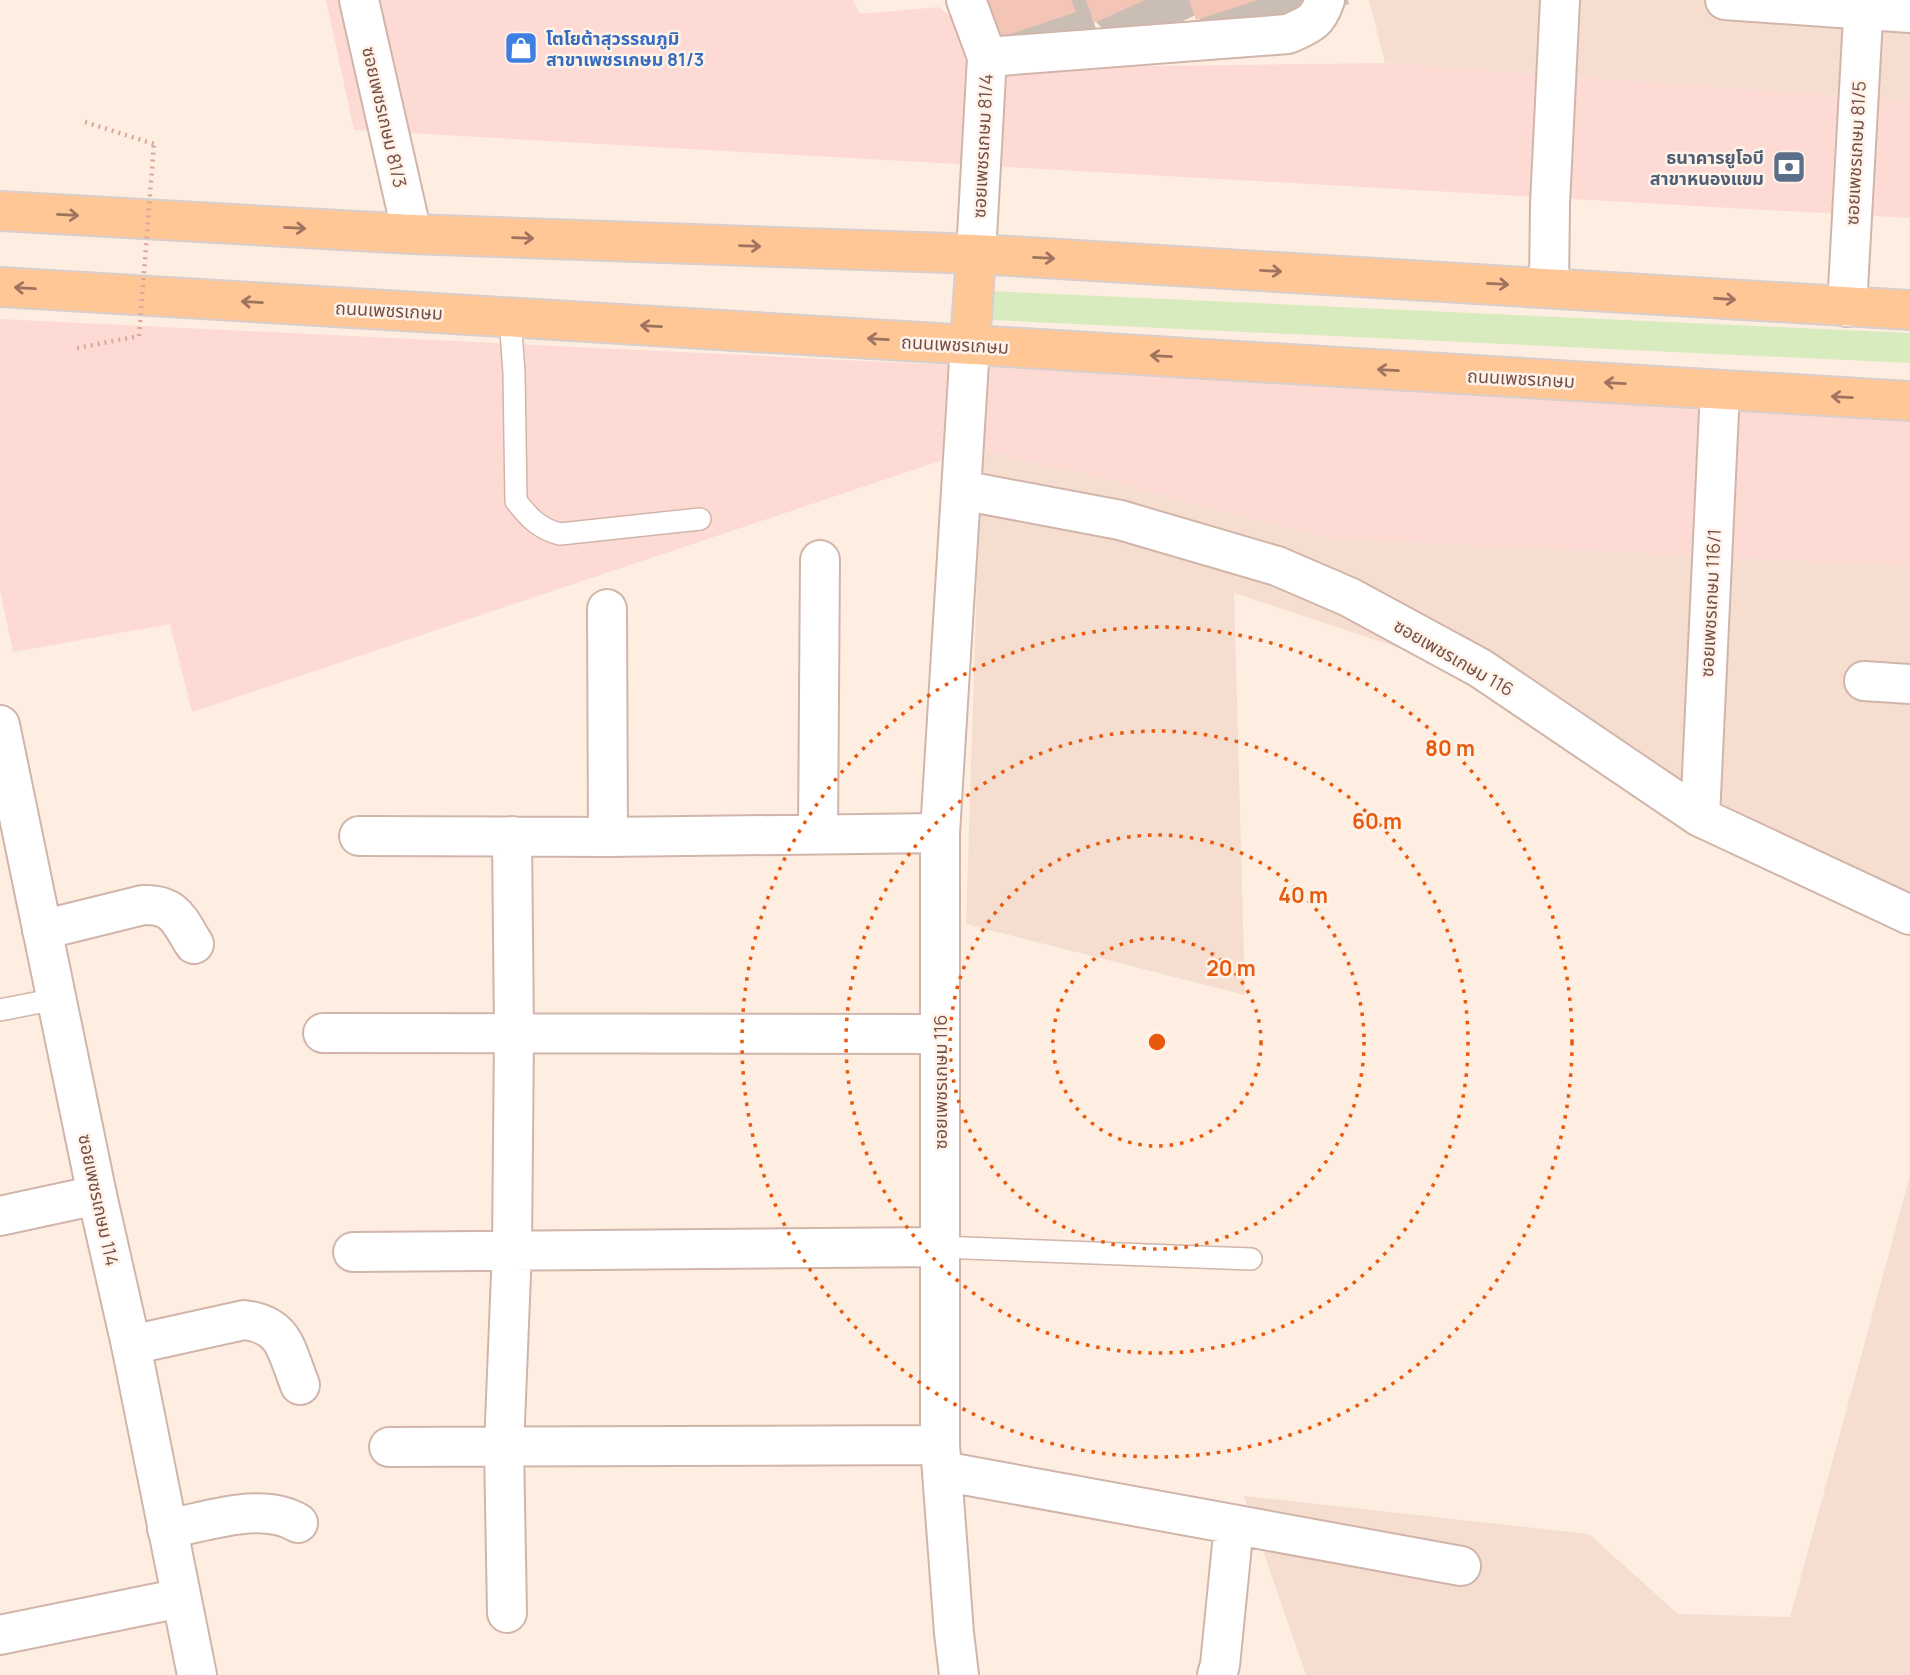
<svg xmlns="http://www.w3.org/2000/svg" width="1910" height="1675" viewBox="0 0 1910 1675" font-family="Manrope,'Noto Sans Thai',sans-serif">
<style>
.residential{fill:#f5decf}
.commercial{fill:#fedad4}
.green{fill:#d8ebbf}
.shadow{fill:#0003}
.building{fill:#f4c5b7}
.lines{fill:none;stroke-linecap:round;stroke-linejoin:round}
.service-casing{stroke:#d1b5ab;stroke-width:24}
.minor-casing{stroke:#d1b5ab;stroke-width:42}
.tertiary-casing{stroke:#d1b5ab;stroke-width:42}
.primary-casing{stroke:#d9cecb;stroke-width:42}
.path{stroke:#d9a89b;stroke-width:4.5;stroke-dasharray:2 5;stroke-linecap:butt}
.service{stroke:#fff;stroke-width:21}
.minor{stroke:#fff;stroke-width:38}
.tertiary{stroke:#fff;stroke-width:38}
.primary{stroke:#ffc696;stroke-width:38}
.path-bridge{stroke:#d9a89b;stroke-width:4.5;stroke-dasharray:2 5;stroke-linecap:butt}
.oneway{stroke:#9f735f}
.ring{fill:none;stroke:#e8590c;stroke-width:3.5;stroke-dasharray:3.5 7}
.labels{text-anchor:middle;dominant-baseline:central;stroke-width:5;stroke-linejoin:round;paint-order:stroke}
.shop-label{font-size:18px;font-weight:bold;fill:#366cbe;stroke:#fff2e8;text-anchor:start}
.street-label{font-size:18px;fill:#765047;stroke:#fff2e8}
.service-label{font-size:18px;font-weight:bold;fill:#4e5e75;stroke:#fff2e8;text-anchor:end}
.centre{fill:#e8590c;stroke:#fff2e8;stroke-width:3.5}
.ring-label{font-size:21px;text-anchor:middle;font-weight:bold;fill:#e8590c;stroke:#fff2e8;stroke-width:5;stroke-linejoin:round;paint-order:stroke}
</style>
<rect width="100%" height="100%" fill="#fdeee1"/>
<path class="residential" d="M1369 0H1910V101L1385 63Z
M981 450 1084 474 1324 538 1910 566V896L1411 652 1234 593 1245 995 966 924Z
M1910 1176V1675H1306L1244 1496 1589 1534 1678 1614 1790 1617Z"/>
<path class="commercial" d="M326 0H853L860 14 939 7 1011 68 1385 63 1910 101V218L354 130Z
M0 319 988 367 1910 420V566L1324 538 1084 474 981 450 940 461 192 712 170 624 13 652 0 590Z"/>
<path class="green" d="M990 291 1910 333V363L991 320Z"/>
<path class="shadow" d="M982 0H1348L1349 4 1223 45 1196 15 1122 48 1092 18 1100 39 997 38Z"/>
<path class="building" d="M980 0H1071L1076 12 996 39Z
M1086 0H1145L1094 23Z
M1189 0H1255V1L1196 20Z"/>
<g class="lines">
<defs>
<path id="service" d="M510 317 514 373 516 501C529 518 540 529 560 534L700 519
M0 1010 56 999
M940 1247 1251 1259"/>
<path id="minor" d="M359 0 412 234
M966 0 987 57 976 254
M1725 0 1910 13
M987 57 1288 34C1310 24 1317 23 1325 0
M1549 287 1550 204 1560 0
M1847 307 1864 0
M961 490 1120 520 1277 566 1349 597 1480 668 1700 817 1910 915
M607 609 608 837
M1864 681 1910 684
M1700 817 1720 390
M818 834 820 560
M359 836 608 837 940 833
M42 930 143 905C175 904 179 920 194 944
M323 1033 940 1034
M0 1216 97 1195
M353 1252 940 1247
M131 1345 244 1320C286 1325 286 1351 300 1385
M389 1447 940 1445
M942 1471 1461 1566
M167 1529C206 1522 262 1501 298 1523
M507 1613 504 1447 512 1250 514 1033 512 836
M0 1635 181 1598
M959 1675 954 1633 940 1445V833L970 345
M1217 1675 1220 1665 1234 1525"/>
<path id="tertiary" d="M0 725 97 1195 131 1345 197 1675"/>
<path id="primary" d="M0 211 412 234 976 254 1910 310
M0 287 1910 401
M970 345 976 254"/>
</defs>
<use href="#service" class="service-casing"/>
<use href="#minor" class="minor-casing"/>
<use href="#tertiary" class="tertiary-casing"/>
<use href="#primary" class="primary-casing"/>
<path class="path" d="M85 122 154 144
M77 348 139 336"/>
<use href="#service" class="service"/>
<use href="#minor" class="minor"/>
<use href="#tertiary" class="tertiary"/>
<use href="#primary" class="primary"/>
<path class="path-bridge" d="M139 336 154 144"/>
</g>
<defs><path id="oneway-shaft" d="M-6 0H5M1.5-3L5.5 0L1.5 3" fill="none" stroke-width="1.6" stroke-linecap="round" stroke-linejoin="round" transform="scale(1.75)"/></defs>
<g class="oneway">
<use href="#oneway-shaft" transform="translate(68 215) rotate(3)"/>
<use href="#oneway-shaft" transform="translate(295 228) rotate(3)"/>
<use href="#oneway-shaft" transform="translate(523 238) rotate(2)"/>
<use href="#oneway-shaft" transform="translate(750 246) rotate(2)"/>
<use href="#oneway-shaft" transform="translate(1044 258) rotate(3)"/>
<use href="#oneway-shaft" transform="translate(1271 271) rotate(3)"/>
<use href="#oneway-shaft" transform="translate(1498 284) rotate(3)"/>
<use href="#oneway-shaft" transform="translate(25 288) rotate(-177)"/>
<use href="#oneway-shaft" transform="translate(1725 299) rotate(4)"/>
<use href="#oneway-shaft" transform="translate(252 302) rotate(-177)"/>
<use href="#oneway-shaft" transform="translate(651 326) rotate(-177)"/>
<use href="#oneway-shaft" transform="translate(878 339) rotate(-177)"/>
<use href="#oneway-shaft" transform="translate(1161 356) rotate(-177)"/>
<use href="#oneway-shaft" transform="translate(1388 370) rotate(-177)"/>
<use href="#oneway-shaft" transform="translate(1615 383) rotate(-177)"/>
<use href="#oneway-shaft" transform="translate(1842 397) rotate(-177)"/>
</g>
<g class="ring">
<circle cx="1157" cy="1042" r="104"/>
<circle cx="1157" cy="1042" r="207"/>
<circle cx="1157" cy="1042" r="311"/>
<circle cx="1157" cy="1042" r="415"/>
</g>
<defs>
<symbol id="shop-square" viewBox="-11 -11 22 22"><rect x="-9" y="-9" width="18" height="18" rx="4" fill="#3f7fe0" stroke="#fff2e8"/><path d="M-5-2.5h2.3a2.7 3.5 0 0 1 5.4 0H5L5.5 6h-11ZM-1.5-2.5h3a1.5 2.3 0 0 0-3 0Z" fill="#fff"/></symbol>
<symbol id="bank-square" viewBox="-11 -11 22 22"><rect x="-9" y="-9" width="18" height="18" rx="4" fill="#5c6f8a" stroke="#fff2e8"/><path d="M-6-4H6V4H-6ZM0-2.3a2.3 2.3 0 1 0 0 4.6a2.3 2.3 0 1 0 0-4.6Z" fill="#fff"/></symbol>
</defs>
<g fill-rule="evenodd">
<use href="#shop-square" x="502" y="29" width="38" height="38"/>
<use href="#bank-square" x="1770" y="148" width="38" height="38"/>
</g>
<g class="labels">
<g class="shop-label">
<text x="546" y="38">โตโยต้าสุวรรณภูมิ<tspan x="546" dy="21">สาขาเพชรเกษม 81/3</tspan></text>
</g>
<g class="street-label">
<text transform="translate(385 117) rotate(77)">ซอยเพชรเกษม 81/3</text>
<text transform="translate(982 146) rotate(-87)">ซอยเพชรเกษม 81/4</text>
<text transform="translate(1855 153) rotate(-87)">ซอยเพชรเกษม 81/5</text>
<text transform="translate(389 310) rotate(3)">ถนนเพชรเกษม</text>
<text transform="translate(955 344) rotate(3)">ถนนเพชรเกษม</text>
<text transform="translate(1521 378) rotate(3)">ถนนเพชรเกษม</text>
<text transform="translate(1710 603) rotate(-87)">ซอยเพชรเกษม 116/1</text>
<text transform="translate(1454 657) rotate(30)">ซอยเพชรเกษม 116</text>
<text transform="translate(940 1082) rotate(-90)">ซอยเพชรเกษม 116</text>
<text transform="translate(99 1200) rotate(78)">ซอยเพชรเกษม 114</text>
</g>
<g class="service-label">
<text x="1764" y="157">ธนาคารยูโอบี<tspan x="1764" dy="21">สาขาหนองแขม</tspan></text>
</g>
</g>
<circle cx="1157" cy="1042" r="10" class="centre"/>
<g class="ring-label">
<text x="1450" y="756">80 m</text>
<text x="1377" y="829">60 m</text>
<text x="1303" y="903">40 m</text>
<text x="1231" y="976">20 m</text>
</g>
</svg>
